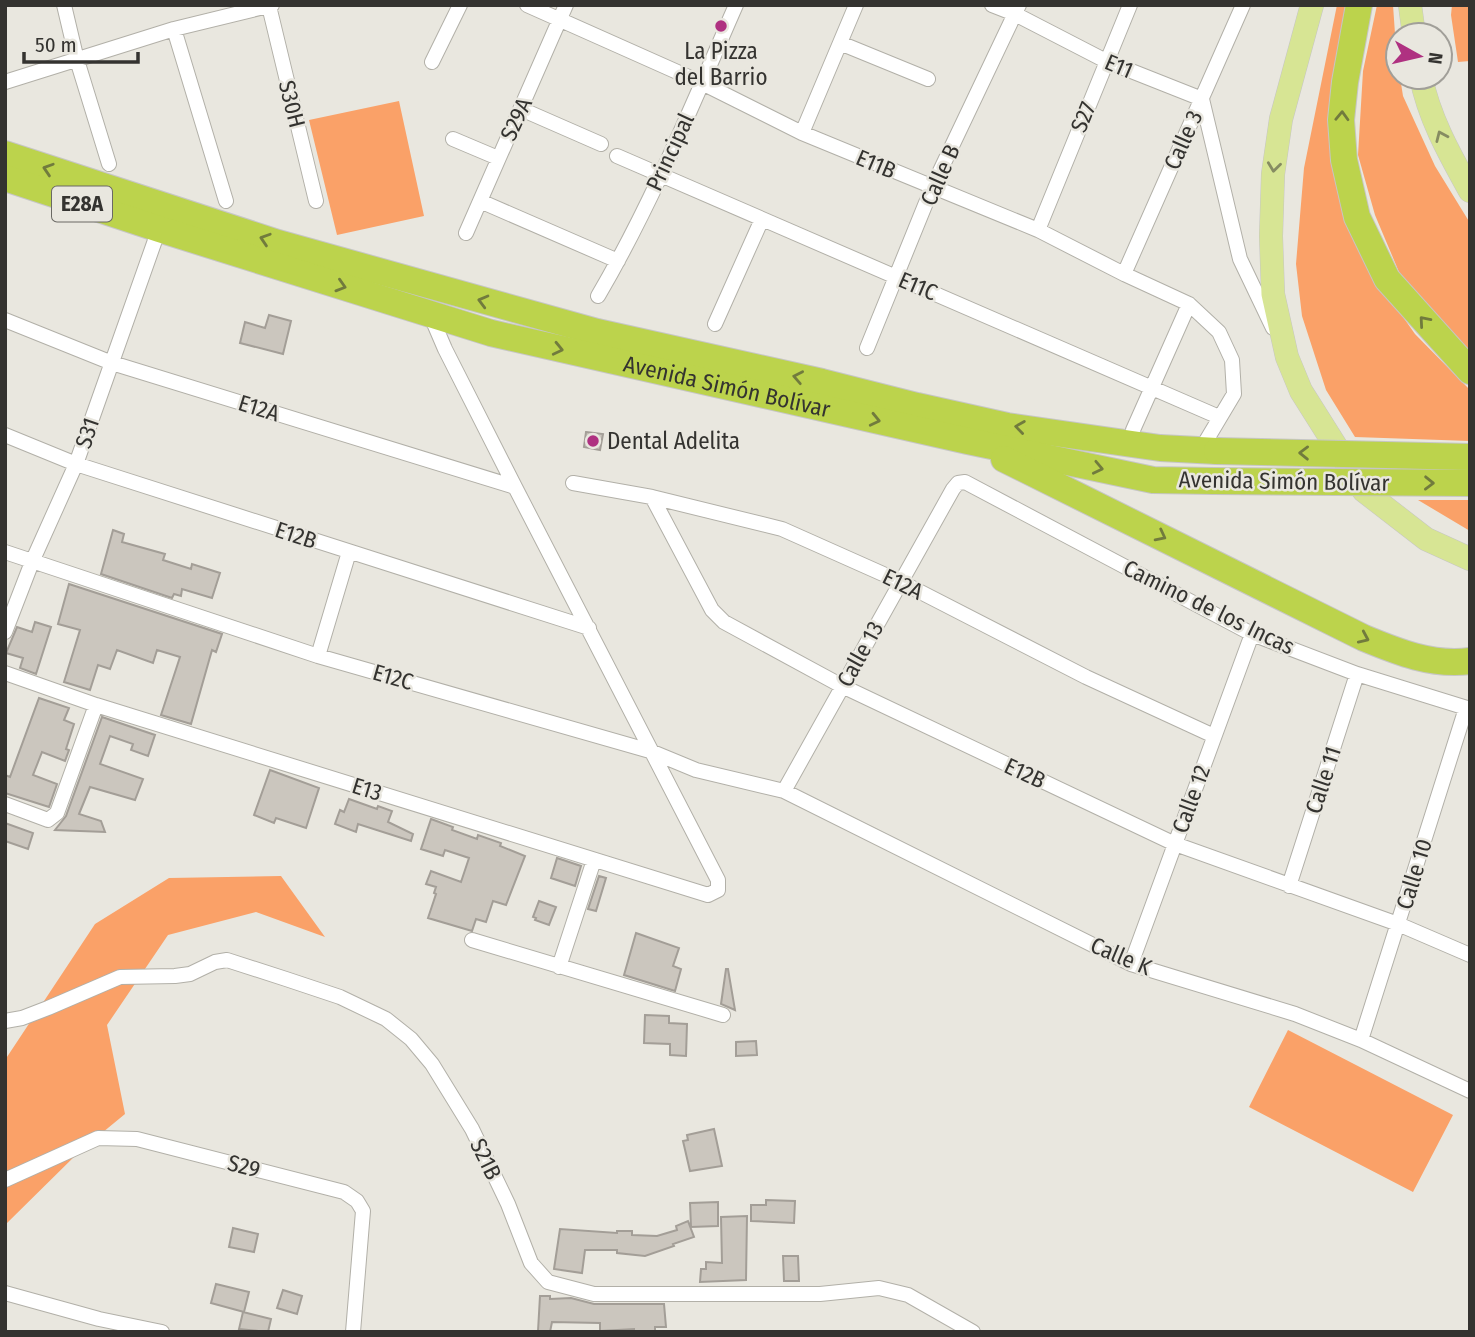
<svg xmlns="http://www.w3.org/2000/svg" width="1475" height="1337" viewBox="0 0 1475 1337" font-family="'Fira Sans Condensed',sans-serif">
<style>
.green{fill:#faa168}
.building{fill:#cbc6be;stroke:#a39e97;stroke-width:2}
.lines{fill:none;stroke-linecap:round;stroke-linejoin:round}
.street-casing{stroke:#b2b0a8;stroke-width:16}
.primary-casing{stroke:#c6c6c5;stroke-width:24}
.highway-casing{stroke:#c6c6c5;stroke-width:28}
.street{stroke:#fff;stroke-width:14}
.primary{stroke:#d7e594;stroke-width:23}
.highway{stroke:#bcd34c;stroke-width:26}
.highway-bridge-casing{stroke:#c6c6c5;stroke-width:28;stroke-linecap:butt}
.highway-bridge{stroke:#bcd34c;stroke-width:26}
.oneway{stroke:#717b3d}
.oneway2{stroke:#868c62}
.poi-dot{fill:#af3181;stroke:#e9e7df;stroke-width:2.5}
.labels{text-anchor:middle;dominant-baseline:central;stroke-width:5;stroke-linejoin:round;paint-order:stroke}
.shield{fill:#e9e7df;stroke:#6a6964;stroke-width:2}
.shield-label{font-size:21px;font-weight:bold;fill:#343330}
.poi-label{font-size:23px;fill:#343330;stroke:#e9e7df}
.street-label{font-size:23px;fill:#343330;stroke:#e9e7df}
</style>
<rect width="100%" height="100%" fill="#e9e7df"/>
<path class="green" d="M1337 5H1351L1339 191 1370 270 1415 334 1470 390V441L1355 437 1326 390 1302 316 1296 264 1304 168Z
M1377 5H1393L1398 77H1400L1403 96 1435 166 1470 223V353L1431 311 1399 272 1375 215 1358 155 1363 71Z
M1452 5H1470V61L1458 62 1451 15Z
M399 101 424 216 337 235 309 120Z
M1418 500H1470V531Z
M281 876 325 937 256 912 168 935 107 1025 125 1114 80 1151 5 1225V1060L95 924 169 878Z
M1288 1030 1453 1115 1413 1192 1249 1107Z"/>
<path class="building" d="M269 315 291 321 283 354 240 343 245 322 265 328Z
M586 432 603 434 600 450 584 447Z
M113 530 124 534 122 542 165 554 163 560 191 569 192 564 220 573 212 598 182 589 181 596 174 594 172 598 101 574Z
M69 584 222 634 216 652 212 650 191 724 161 715 180 657 157 650 153 663 117 650 110 669 98 665 90 690 64 682 80 630 58 624Z
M35 622 51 627 36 674 20 668 23 658 6 653 17 627 32 632Z
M39 698 69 708 64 720 74 724 66 749 69 750 65 761 42 752 33 775 57 784 49 807 5 793V775L10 777Z
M102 717 155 735 148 756 131 750 133 744 110 736 100 764 143 779 135 800 90 787 79 814 101 821 105 832 55 830 66 816Z
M270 770 319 788 306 828 276 818 274 823 254 815Z
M349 799 377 809 378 806 392 811 388 822 413 834 411 841 358 824 356 832 335 824 340 810 344 812Z
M431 819 453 827 452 830 477 839 478 835 501 843 500 846 525 856 506 905 493 901 486 922 476 919 472 931 428 918 436 894 434 893 436 887 426 884 431 871 461 882 469 858 445 850 443 856 421 849Z
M5 823 33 833 28 849 5 841Z
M557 858 581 866 575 886 551 878Z
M599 876 606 878 596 911 588 909Z
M539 901 556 907 549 925 535 920 536 918 533 917Z
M636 933 679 948 673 966 681 969 675 991 624 975Z
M726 969H728L735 1010 721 1004Z
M645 1015 669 1016V1023L687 1024 686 1056 670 1055V1044L644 1043Z
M756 1041 757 1055 736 1056V1042Z
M714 1129 722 1166 690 1171 683 1141 688 1140 687 1135Z
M766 1200 795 1201 794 1223 751 1221V1205H766Z
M718 1202V1226L691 1227 690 1203Z
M747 1216 746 1280 700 1282 701 1269H706V1262L722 1263 721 1217Z
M688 1221 694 1237 673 1244 674 1246 645 1256 617 1253V1250H585L582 1273 554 1269 560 1229 617 1233V1231H632V1235L657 1236 677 1230 676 1226Z
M233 1228 258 1234 254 1252 229 1247Z
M783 1256H798L799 1281H784Z
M216 1284 249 1292 244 1312 211 1303Z
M283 1290 302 1296 297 1314 277 1308Z
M540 1296H550V1299L571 1298 594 1304H664L666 1327H655V1332H634V1329L600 1331V1323L552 1322 550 1332 538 1331Z
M243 1312 271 1319 268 1332 239 1329Z"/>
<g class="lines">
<defs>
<path id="street" d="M64 5 77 60 109 164
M527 5 702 83 802 133 1038 230 1124 274 1189 304 1219 332 1232 360 1234 394 1200 451
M992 5 1015 14 1106 61 1202 99 1240 259 1273 328
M269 6 316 201
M174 29 226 201
M840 43 928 79
M432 62 460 5
M5 82 174 29 272 5
M521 109 601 144
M802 133 856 5
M453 139 498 158
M617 156 1219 417
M480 201 618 261
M1038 230 1130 5
M466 233 566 5
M1124 274 1243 5
M598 296C652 204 693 103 736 5
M5 320 112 363 515 487
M715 324 762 219
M867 348 932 188 1019 5
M1133 430 1189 304
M5 435 76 464 589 628
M573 483 652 497 782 529 901 582 1086 677 1214 736
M652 497 712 610 724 622 842 686 1175 844 1398 924 1470 955
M5 552 318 656 650 751 696 770 784 791 1131 964 1295 1014 1361 1040 1470 1091
M5 632 32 562 76 464 159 229
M318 656 349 552
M5 673 96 705 708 895 718 890V880L515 487 445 349 430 314
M784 791 953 489 958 483 965 482 1252 634 1357 674 1470 709
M5 804 48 820 57 813 96 705
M1289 886 1357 674
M472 940 723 1015
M1131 964 1252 634
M559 967 594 860
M5 1021 22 1018 48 1008 120 977 175 976 190 974 215 962 227 960 286 979 340 997 386 1019 411 1039 432 1064 472 1129 508 1204 531 1263 548 1282 594 1294H820L879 1288 908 1295 973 1332
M1361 1040 1466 708
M5 1180 98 1138 137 1139 344 1192 357 1201 363 1211 353 1332
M5 1293 99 1319 162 1332"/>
<path id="primary" d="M1312 5 1281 119 1273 174 1271 236 1273 294 1287 357 1301 391 1364 491 1426 539 1470 559
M1410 5 1414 35
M1421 77C1429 118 1450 155 1470 191"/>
<g id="highway">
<path d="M1359 5 1345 82 1341 120 1344 160 1357 217 1387 279 1470 371"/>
<path d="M5 154 278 243 597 332 822 382 917 406 1007 426 1160 448 1217 451"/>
<path id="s1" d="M5 178 159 229 491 333 968 441 1153 480 1214 481"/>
<path d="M1004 459 1364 638C1398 652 1432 666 1470 661"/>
</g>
</defs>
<use href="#street" class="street-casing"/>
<use href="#primary" class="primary-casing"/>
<use href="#highway" class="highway-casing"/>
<use href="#street" class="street"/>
<use href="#primary" class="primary"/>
<use href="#highway" class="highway"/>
<defs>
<path id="highway-bridge" d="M1217 451 1470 457
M1214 481 1470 483"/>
</defs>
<use href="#highway-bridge" class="highway-bridge-casing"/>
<use href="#highway-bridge" class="highway-bridge"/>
</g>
<defs><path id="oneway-chevron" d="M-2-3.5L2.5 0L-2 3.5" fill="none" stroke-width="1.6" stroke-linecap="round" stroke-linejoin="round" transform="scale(1.75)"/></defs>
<g class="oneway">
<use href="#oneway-chevron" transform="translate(1342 116) rotate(-88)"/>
<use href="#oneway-chevron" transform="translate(48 169) rotate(-162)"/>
<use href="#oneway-chevron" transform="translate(265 239) rotate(-162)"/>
<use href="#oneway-chevron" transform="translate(341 286) rotate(17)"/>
<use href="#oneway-chevron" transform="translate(483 301) rotate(-165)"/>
<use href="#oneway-chevron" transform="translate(1424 321) rotate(-131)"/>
<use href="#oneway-chevron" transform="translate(558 349) rotate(13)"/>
<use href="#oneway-chevron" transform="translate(798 377) rotate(-169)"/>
<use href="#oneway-chevron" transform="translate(875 420) rotate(13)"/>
<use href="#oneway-chevron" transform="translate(1020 427) rotate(-172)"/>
<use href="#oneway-chevron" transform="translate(1304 453) rotate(-179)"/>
<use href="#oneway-chevron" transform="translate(1098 468) rotate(12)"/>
<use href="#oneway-chevron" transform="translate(1429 483) rotate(1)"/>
<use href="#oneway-chevron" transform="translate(1161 536) rotate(27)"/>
<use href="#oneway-chevron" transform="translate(1364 638) rotate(24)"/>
</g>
<g class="oneway2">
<use href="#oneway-chevron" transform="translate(1441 136) rotate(-114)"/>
<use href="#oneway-chevron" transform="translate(1274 167) rotate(97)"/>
</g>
<g class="poi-dot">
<circle cx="721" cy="26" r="7"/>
<circle cx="593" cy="441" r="7"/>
</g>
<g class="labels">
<rect class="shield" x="52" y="186.5" width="60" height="35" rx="5"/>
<g class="shield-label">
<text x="82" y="204">E28A</text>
</g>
<g class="poi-label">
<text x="721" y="51">La Pizza<tspan x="721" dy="26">del Barrio</tspan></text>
<text x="607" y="441" text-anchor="start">Dental Adelita</text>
</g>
<g class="street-label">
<text transform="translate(1119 66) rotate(23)">E11</text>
<text transform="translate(292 104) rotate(76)">S30H</text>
<text transform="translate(1083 117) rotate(-68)">S27</text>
<text transform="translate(516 119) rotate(-65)">S29A</text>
<text transform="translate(1183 140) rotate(-66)">Calle 3</text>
<text transform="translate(670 152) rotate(-65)">Principal</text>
<text transform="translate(876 164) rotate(23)">E11B</text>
<text transform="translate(940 175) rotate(-66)">Calle B</text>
<text transform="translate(918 286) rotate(23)">E11C</text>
<text stroke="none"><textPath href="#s1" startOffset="752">Avenida Simón Bolívar</textPath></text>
<text transform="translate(259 408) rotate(17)">E12A</text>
<text transform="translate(87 433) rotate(-71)">S31</text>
<text transform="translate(1284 481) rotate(1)">Avenida Simón Bolívar</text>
<text transform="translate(296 535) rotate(18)">E12B</text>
<text transform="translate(903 584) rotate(26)">E12A</text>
<text transform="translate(1209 607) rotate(26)">Camino de los Incas</text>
<text transform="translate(860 654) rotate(-61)">Calle 13</text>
<text transform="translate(393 677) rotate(16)">E12C</text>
<text transform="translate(1025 773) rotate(25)">E12B</text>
<text transform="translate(1323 780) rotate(-72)">Calle 11</text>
<text transform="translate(367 789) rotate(17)">E13</text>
<text transform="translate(1191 799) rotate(-70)">Calle 12</text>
<text transform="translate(1414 874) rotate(-73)">Calle 10</text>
<text transform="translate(1121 956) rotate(23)">Calle K</text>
<text transform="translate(486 1159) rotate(64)">S21B</text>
<text transform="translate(244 1166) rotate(14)">S29</text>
</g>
</g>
<rect width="1475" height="1337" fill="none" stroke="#343330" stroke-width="14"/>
<g transform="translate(1419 56) rotate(98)"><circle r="33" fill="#e9e7df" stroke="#a19f99" stroke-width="2"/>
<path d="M0-5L12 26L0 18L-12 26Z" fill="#af3181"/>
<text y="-10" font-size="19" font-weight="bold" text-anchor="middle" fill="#343330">N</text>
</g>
<path d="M24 52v10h114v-10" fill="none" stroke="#343330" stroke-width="3.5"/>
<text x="35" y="52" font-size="21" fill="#343330" stroke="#e9e7df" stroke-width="5" paint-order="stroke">50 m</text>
</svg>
